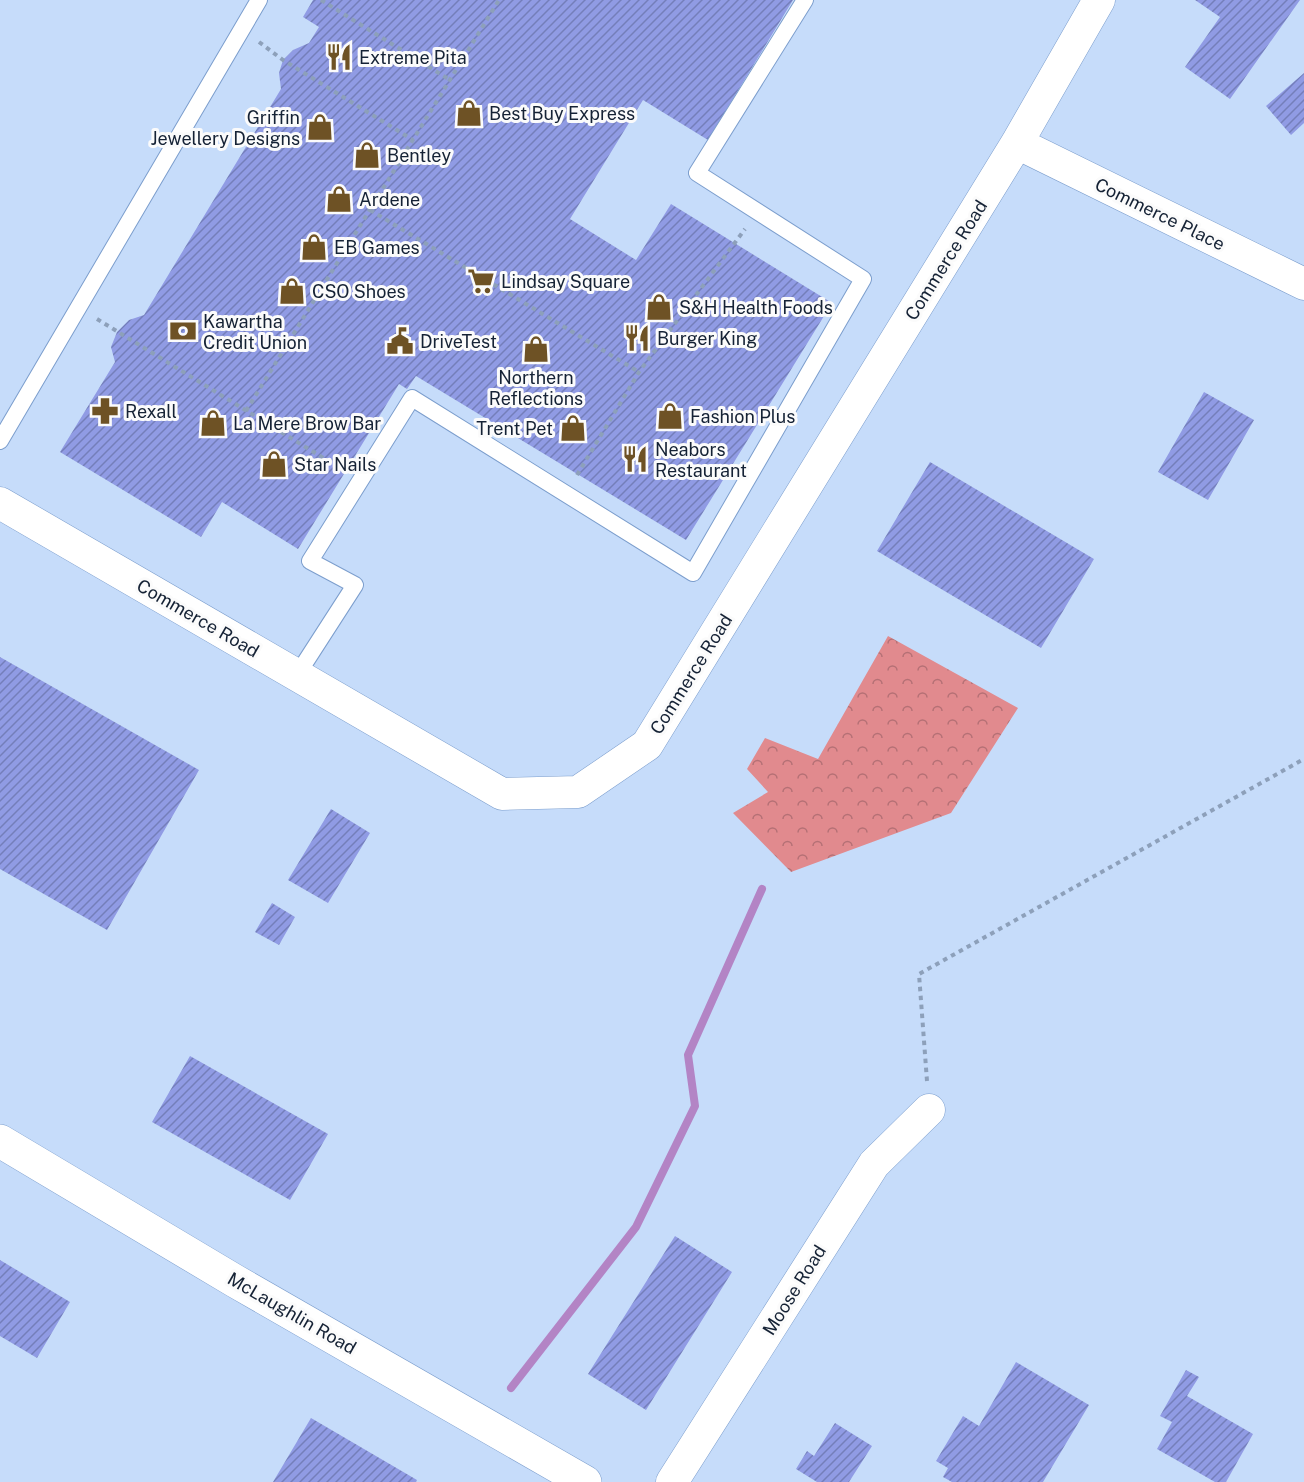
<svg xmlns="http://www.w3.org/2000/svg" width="1304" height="1482" viewBox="0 0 1304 1482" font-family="'Public Sans',sans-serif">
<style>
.forest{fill:url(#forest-crowns)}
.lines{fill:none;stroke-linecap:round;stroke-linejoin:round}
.stream{stroke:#b384c5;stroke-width:8}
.building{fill:url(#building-hatch)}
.service-casing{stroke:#7c9ecd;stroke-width:18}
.minor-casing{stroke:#7c9ecd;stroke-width:33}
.tertiary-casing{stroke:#7c9ecd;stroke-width:34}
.path{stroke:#8da0ba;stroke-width:4;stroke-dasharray:4.5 4.5;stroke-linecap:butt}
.service{stroke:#fff;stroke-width:16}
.minor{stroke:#fff;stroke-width:32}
.tertiary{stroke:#fff;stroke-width:33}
.labels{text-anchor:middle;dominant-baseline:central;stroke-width:6;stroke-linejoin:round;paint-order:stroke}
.poi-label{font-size:18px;fill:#152235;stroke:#fbfbfb;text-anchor:start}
.street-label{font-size:18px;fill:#152235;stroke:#fbfbfb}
</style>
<defs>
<pattern id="forest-crowns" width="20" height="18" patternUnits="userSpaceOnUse" patternTransform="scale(1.5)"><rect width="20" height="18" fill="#e18a8e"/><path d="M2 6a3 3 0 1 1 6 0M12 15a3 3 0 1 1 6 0" fill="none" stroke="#b57075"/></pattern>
<pattern id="building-hatch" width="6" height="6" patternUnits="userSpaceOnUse" patternTransform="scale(1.5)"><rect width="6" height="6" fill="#909be4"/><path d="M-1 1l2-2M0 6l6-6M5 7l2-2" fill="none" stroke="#747eba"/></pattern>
</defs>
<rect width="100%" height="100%" fill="#c6dcfa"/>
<path class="forest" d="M888 636 1018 708 951 813 791 872 733 813 768 792 747 769 765 738 818 759Z"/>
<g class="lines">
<path class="stream" d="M511 1388 636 1227 695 1106 688 1055 762 889"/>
</g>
<path class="building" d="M313 0H793L708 140 643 100 570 219 636 260 671 204 832 303 686 540 416 376 407 389 399 384 298 549 222 502 201 537 60 452 115 362 111 347 117 332 129 320 144 315 281 89 279 73 283 60 293 50 309 43 319 27 303 17Z
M1195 0H1300L1230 99 1185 67 1220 17Z
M1304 73V123L1291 135 1266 106Z
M1204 392 1254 420 1208 500 1158 472Z
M930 462 1094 559 1041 648 877 551Z
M0 657 199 770 107 930 0 869Z
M331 809 370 833 328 903 288 880Z
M272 903 295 917 279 945 255 932Z
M190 1056 328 1134 290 1200 152 1122Z
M675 1236 732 1272 646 1410 588 1374Z
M0 1260 70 1302 37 1358 0 1336Z
M1016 1362 1089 1405 1043 1482H952L943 1477 948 1468 936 1461 963 1416 979 1426Z
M1186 1370 1199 1377 1187 1396 1253 1434 1226 1482H1215L1157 1449 1172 1422 1160 1416Z
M311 1418 417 1480 416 1482H273Z
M835 1423 872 1446 849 1482H817L796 1469 807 1451 814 1456Z"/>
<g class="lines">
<defs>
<path id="service" d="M0 441 259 0
M297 675 355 585 310 561 412 398 693 573 863 279 697 173 805 0"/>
<path id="minor" d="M1017 143 1304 284
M0 503 502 794 578 792 647 745 1017 143 1099 0
M672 1482 874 1164 929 1110"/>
<path id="tertiary" d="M0 1141 235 1281 585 1482"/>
</defs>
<use href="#service" class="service-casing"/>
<use href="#minor" class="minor-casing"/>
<use href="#tertiary" class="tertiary-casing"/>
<path class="path" d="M321 0 450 80
M259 42 283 60 413 140
M370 210 639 372
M97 319 343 470
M246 411 499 0
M577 475 639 372 745 229
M927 1081 919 974 1304 759"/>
<use href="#service" class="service"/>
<use href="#minor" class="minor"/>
<use href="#tertiary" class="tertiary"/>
</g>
<defs>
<symbol id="restaurant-bare" viewBox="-9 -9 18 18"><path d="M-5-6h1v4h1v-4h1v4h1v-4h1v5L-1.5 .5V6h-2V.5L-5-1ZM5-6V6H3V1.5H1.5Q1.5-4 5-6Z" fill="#6e5225" stroke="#fbfbfb" stroke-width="2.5" paint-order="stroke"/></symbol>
<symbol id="shop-bare" viewBox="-9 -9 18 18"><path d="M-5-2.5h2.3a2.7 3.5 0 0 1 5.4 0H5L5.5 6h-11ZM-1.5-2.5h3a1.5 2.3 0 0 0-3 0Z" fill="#6e5225" stroke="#fbfbfb" stroke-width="2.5" paint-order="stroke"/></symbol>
<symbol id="supermarket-bare" viewBox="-9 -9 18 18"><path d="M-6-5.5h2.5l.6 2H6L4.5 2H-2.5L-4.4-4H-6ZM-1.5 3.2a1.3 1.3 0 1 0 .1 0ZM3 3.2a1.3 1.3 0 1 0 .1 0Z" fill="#6e5225" stroke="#fbfbfb" stroke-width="2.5" paint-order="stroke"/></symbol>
<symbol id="bank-bare" viewBox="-9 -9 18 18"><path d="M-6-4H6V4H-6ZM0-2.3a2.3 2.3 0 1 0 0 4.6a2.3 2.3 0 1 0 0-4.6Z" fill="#6e5225" stroke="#fbfbfb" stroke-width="2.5" paint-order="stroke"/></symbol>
<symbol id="civic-bare" viewBox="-9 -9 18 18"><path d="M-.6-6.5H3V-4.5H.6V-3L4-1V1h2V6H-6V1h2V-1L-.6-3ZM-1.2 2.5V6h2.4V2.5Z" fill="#6e5225" stroke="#fbfbfb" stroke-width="2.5" paint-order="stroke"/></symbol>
<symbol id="pharmacy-bare" viewBox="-9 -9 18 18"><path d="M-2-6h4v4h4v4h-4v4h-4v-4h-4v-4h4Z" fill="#6e5225" stroke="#fbfbfb" stroke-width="2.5" paint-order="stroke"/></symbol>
</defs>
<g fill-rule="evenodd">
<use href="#restaurant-bare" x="320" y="38" width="38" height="38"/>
<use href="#shop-bare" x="450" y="94" width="38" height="38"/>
<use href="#shop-bare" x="301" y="108" width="38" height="38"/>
<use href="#shop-bare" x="348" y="136" width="38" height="38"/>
<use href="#shop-bare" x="320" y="180" width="38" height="38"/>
<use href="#shop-bare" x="295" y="228" width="38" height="38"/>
<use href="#supermarket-bare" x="462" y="262" width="38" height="38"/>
<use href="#shop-bare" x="273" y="272" width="38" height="38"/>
<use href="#shop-bare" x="640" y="288" width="38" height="38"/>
<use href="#bank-bare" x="164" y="312" width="38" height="38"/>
<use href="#restaurant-bare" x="618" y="319" width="38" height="38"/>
<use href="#civic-bare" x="381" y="322" width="38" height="38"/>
<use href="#shop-bare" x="517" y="330" width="38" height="38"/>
<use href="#pharmacy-bare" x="86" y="392" width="38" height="38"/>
<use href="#shop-bare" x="651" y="397" width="38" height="38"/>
<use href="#shop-bare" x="194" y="404" width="38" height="38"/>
<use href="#shop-bare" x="554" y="409" width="38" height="38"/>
<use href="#restaurant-bare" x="616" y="440" width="38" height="38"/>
<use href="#shop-bare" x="255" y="445" width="38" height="38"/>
</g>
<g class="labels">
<g class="poi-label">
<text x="359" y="57">Extreme Pita</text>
<text x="489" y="113">Best Buy Express</text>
<text x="300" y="117" text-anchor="end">Griffin<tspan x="300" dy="21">Jewellery Designs</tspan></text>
<text x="387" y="155">Bentley</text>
<text x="359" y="199">Ardene</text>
<text x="334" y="247">EB Games</text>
<text x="501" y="281">Lindsay Square</text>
<text x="312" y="291">CSO Shoes</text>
<text x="679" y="307">S&amp;H Health Foods</text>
<text x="203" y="321">Kawartha<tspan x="203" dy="21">Credit Union</tspan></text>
<text x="657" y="338">Burger King</text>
<text x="420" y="341">DriveTest</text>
<text x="536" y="377" text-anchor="middle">Northern<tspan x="536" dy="21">Reflections</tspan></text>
<text x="125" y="411">Rexall</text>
<text x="690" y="416">Fashion Plus</text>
<text x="233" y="423">La Mere Brow Bar</text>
<text x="553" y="428" text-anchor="end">Trent Pet</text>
<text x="655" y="449">Neabors<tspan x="655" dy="21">Restaurant</tspan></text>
<text x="294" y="464">Star Nails</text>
</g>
<g class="street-label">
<text transform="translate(1160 214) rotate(26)">Commerce Place</text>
<text transform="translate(946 260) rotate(-58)">Commerce Road</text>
<text transform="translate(198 618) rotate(30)">Commerce Road</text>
<text transform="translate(691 674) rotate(-58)">Commerce Road</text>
<text transform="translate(794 1290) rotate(-58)">Moose Road</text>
<text transform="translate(292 1313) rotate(30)">McLaughlin Road</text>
</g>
</g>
</svg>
